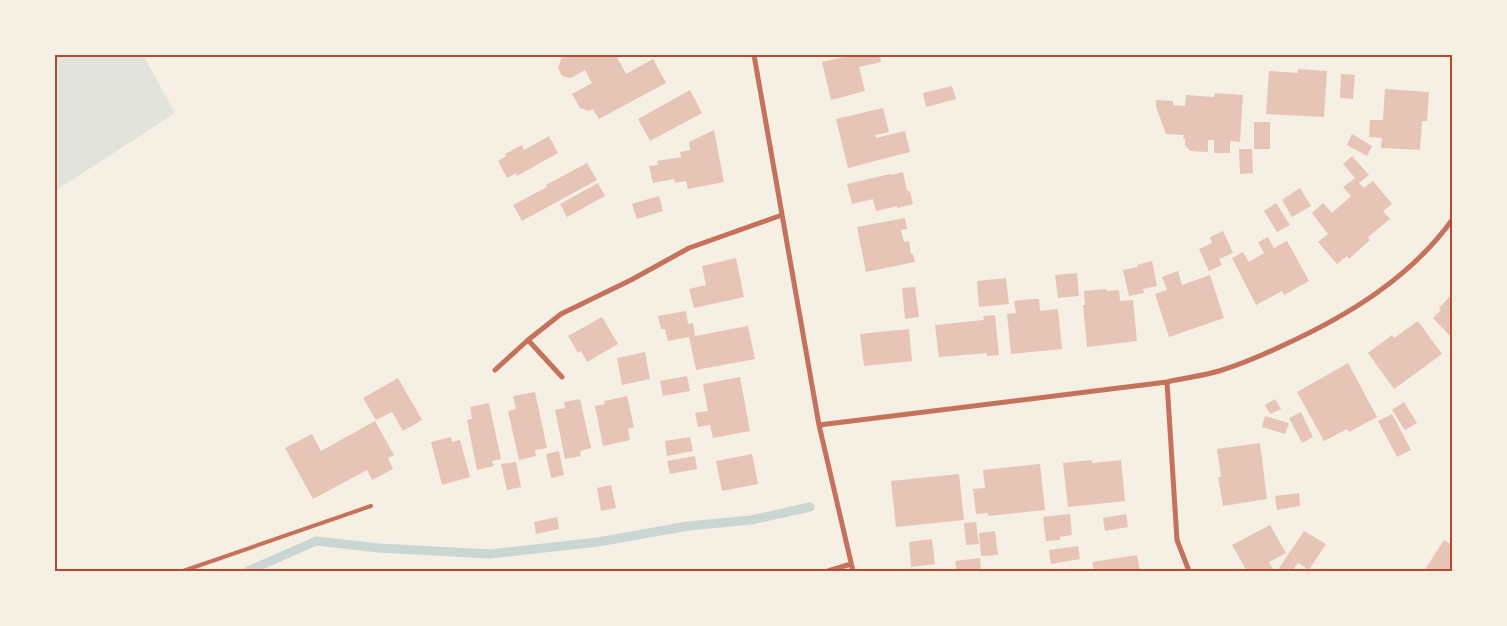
<svg xmlns="http://www.w3.org/2000/svg" width="1507" height="626" viewBox="0 0 1507 626" font-family="'DM Sans',sans-serif">
<style>
.green{fill:#e2e4dc}
.lines{fill:none;stroke-linecap:round;stroke-linejoin:round}
.stream{stroke:#c9d6d2;stroke-width:9}
.building{fill:#e6c5b7}
.service{stroke:#c5725c;stroke-width:4}
.minor{stroke:#c5725c;stroke-width:5}
.neatline{fill:none;stroke:#b5482f;stroke-width:2}
</style>
<rect width="100%" height="100%" fill="#f6efe4"/>
<path class="green" d="M55 55H143L175 113 55 191Z"/>
<g class="lines">
<path class="stream" d="M248 571 316 541 379 548 490 554 598 542 688 526 751 520 810 507"/>
</g>
<path class="building" d="M563 55H616L626 74 653 59 666 83 599 119 593 109 589 111 580 108 572 94 592 83 585 70 571 78 562 76 558 68 561 59 564 57Z
M852 55H880L881 62 859 67 865 91 831 100 822 62Z
M1298 69 1327 71 1324 117 1266 114 1269 71 1298 73Z
M1341 74 1355 75 1353 99 1340 98Z
M952 86 956 99 926 107 923 93Z
M1385 89 1429 92 1427 121H1422L1420 150 1381 148 1382 138 1369 137 1370 120H1383Z
M690 90 702 113 650 141 638 119Z
M1215 93 1243 95 1240 142 1230 141V153H1214V140H1208V152L1190 151 1185 145V139H1183L1184 135 1166 134 1156 107V100L1173 101V105L1185 106 1186 95 1214 97Z
M883 108 889 132 875 135 876 138 905 131 910 152 848 168 836 119Z
M1254 122H1270V149H1254Z
M714 130 724 182 688 189 686 181 675 183 674 179 653 183 649 166 658 165 657 161 681 157 680 152 690 150 689 142Z
M1352 134 1372 146 1367 156 1347 145Z
M549 136 558 153 517 176 516 173 507 178 498 161 506 156 505 154 522 145 524 150Z
M1239 149H1252L1253 173 1240 174Z
M1352 156 1369 175 1359 183 1364 188 1373 181 1392 204 1383 211 1390 219 1368 237 1370 240 1349 259 1347 256 1337 264 1318 242 1328 234 1312 213 1323 203 1332 213 1351 196 1343 187 1355 178 1343 164Z
M587 163 597 180 522 221 513 205 547 187 546 185Z
M903 172 907 191H910L913 204 897 208V206L876 211 873 199 852 204 847 184 890 174 891 175Z
M598 183 605 196 567 217 560 204Z
M1300 188 1311 206 1292 217 1282 200Z
M659 196 663 211 637 219 632 204Z
M1276 203 1290 225 1277 232 1264 211Z
M905 218 907 229 901 230 904 242 909 241 911 254H913L915 262 866 272 857 227Z
M1223 231 1233 253 1219 259 1222 265 1209 271 1199 249 1212 243 1210 237Z
M1268 237 1274 248 1287 241 1309 281 1284 295 1282 291 1256 305 1232 258 1243 252 1249 262 1264 253 1258 242Z
M736 258 744 297 694 308 689 289 706 285 702 266Z
M1152 261 1157 286 1143 289 1144 293 1129 296 1123 270 1138 267 1137 265Z
M1178 271 1182 285 1210 275 1224 318 1169 337 1155 294 1167 290 1162 277Z
M1077 273 1079 296 1058 298 1055 275Z
M1006 278 1009 304 979 307 977 281Z
M915 287 919 317 905 319 902 288Z
M1106 289 1107 291 1119 290 1120 301 1133 300 1137 341 1087 347 1083 305H1085L1084 291Z
M1452 294V338L1433 318 1441 310 1439 308Z
M1032 299H1039L1040 311 1058 309 1062 349 1011 354 1007 314 1016 313 1014 301Z
M686 311 688 324 693 323 695 336 748 326 755 359 696 370 689 337 668 341 665 329H661L658 316Z
M995 315 999 355 987 356V353L939 357 935 325 984 320 983 316Z
M602 317 618 344 587 362 581 351 578 353 568 336Z
M1418 321 1442 354 1394 389 1368 353 1392 335 1394 338Z
M909 329 912 361 864 366 860 334Z
M645 352 650 379 622 385 617 358Z
M1348 363 1377 417 1349 432 1347 429 1324 441 1297 392Z
M687 376 690 391 663 396 660 381Z
M740 377 750 431 713 438 710 425 698 427 695 413 708 411 703 384Z
M398 378 422 420 403 431 392 412 376 420 363 398Z
M535 392 547 448 535 450 536 456 519 460 508 411 516 409 513 396Z
M627 396 634 427 628 429 630 440 603 446 595 406 605 404 604 401Z
M580 399 591 448 580 451 581 456 565 459 555 410 565 408 564 402Z
M1275 399 1281 409 1270 414 1265 405Z
M1404 402 1417 423 1405 430 1392 410Z
M489 403 501 459 492 461 494 466 477 470 467 420 472 419 470 407Z
M1301 412 1313 437 1302 443 1289 418Z
M1392 414 1411 450 1397 457 1378 421Z
M1265 416 1289 423 1285 434 1262 427Z
M375 421 394 455 388 458 393 469 372 480 367 470 313 499 285 448 312 434 321 451Z
M451 437 452 442 460 440 470 477 442 485 431 442Z
M690 437 693 451 667 456 665 441Z
M1260 443 1267 499 1223 506 1218 477H1221L1217 449Z
M559 451 564 475 551 478 546 454Z
M752 454 758 484 722 491 716 461Z
M695 456 697 469 670 474 667 461Z
M1092 460V463L1121 460 1125 501 1068 507 1063 463Z
M516 462 521 487 507 490 501 464Z
M1040 464 1045 510 988 516V513L976 514 973 489 985 488 983 470Z
M959 474 964 520 896 527 891 481Z
M611 485 616 508 601 511 597 488Z
M1299 493 1300 506 1277 510 1275 496Z
M1070 514 1072 535 1060 537V540L1046 541 1043 517Z
M1126 514 1128 527 1105 531 1103 518Z
M557 517 559 529 536 534 534 522Z
M976 522 979 544 966 545 964 523Z
M1270 525 1286 553 1269 562 1274 571H1247L1232 545Z
M995 531 998 555 981 556 979 533Z
M1304 531 1326 544 1309 570 1298 563 1292 571H1277Z
M932 539 935 564 911 567 909 542Z
M1444 540 1452 545V571H1424Z
M1078 546 1080 559 1051 564 1049 550Z
M1137 555 1140 571H1094L1092 562Z
M980 558 981 571H957L955 561Z"/>
<g class="lines">
<path class="service" d="M183 571 371 506"/>
<path class="minor" d="M754 55 819 425 853 571
M528 340 562 377
M495 370 528 340 561 314 631 280 689 248 782 215
M1167 382 1177 540 1189 571
M819 425 1167 382C1184 378 1202 376 1219 371 1242 364 1265 354 1286 344 1349 315 1411 277 1452 220
M828 571 851 564"/>
</g>
<rect width="1507" height="626" fill="none" stroke="#f6efe4" stroke-width="112"/>
<rect x="56" y="56" width="1395" height="514" class="neatline"/>
</svg>
